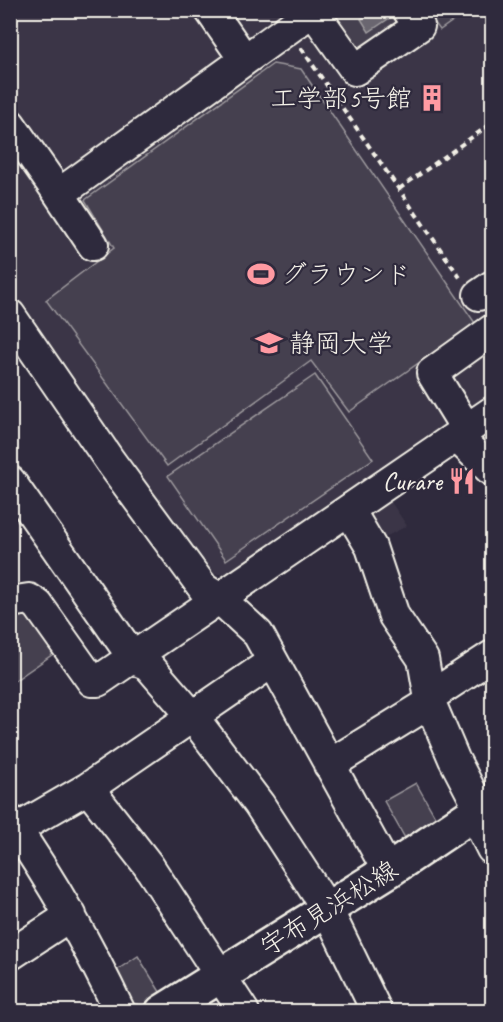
<svg xmlns="http://www.w3.org/2000/svg" width="503" height="1022" viewBox="0 0 503 1022" font-family="Caveat,'Klee One',sans-serif">
<style>
.built{fill:#3b3647}
.green{fill:#454050;stroke:#9c989c;stroke-width:1.5}
.water{fill:#6a6670;stroke:#a19ea0;stroke-width:1.5}
.lines{fill:none;stroke-linecap:round;stroke-linejoin:round}
.minor-casing{stroke:#f4f1e8;stroke-width:34}
.major-casing{stroke:#f4f1e8;stroke-width:38}
.path{stroke:#f4f1e8;stroke-width:4;stroke-dasharray:6 4.5;stroke-linecap:butt}
.minor{stroke:#2f2a3d;stroke-width:30}
.major{stroke:#2f2a3d;stroke-width:33}
.labels{text-anchor:middle;dominant-baseline:central;stroke-width:4.5;stroke-linejoin:round;paint-order:stroke}
.poi-label{font-size:26px;fill:#f4f1e8;stroke:#2f2a3d;text-anchor:end}
.street-label{font-size:26px;fill:#f4f1e8;stroke:#2f2a3d}
</style>
<rect width="100%" height="100%" fill="#2f2a3d"/>
<filter id="ink" filterUnits="userSpaceOnUse"><feTurbulence type="fractalNoise" baseFrequency=".0167" numOctaves="2"/><feDisplacementMap in="SourceGraphic" scale="12" xChannelSelector="R" yChannelSelector="G"/><feConvolveMatrix kernelMatrix="1 2 1 2 8 2 1 2 1" color-interpolation-filters="sRGB"/></filter>
<g filter="url(#ink)">
<path class="built" d="M10 11H492V395L235 573 206 575 11 291Z
M387 496 407 526 383 538 367 511Z"/>
<path class="green" d="M401 10 410 23 357 60 330 20 344 11Z
M426 11H467L440 30Z
M273 64 301 69 475 323 349 412 311 361 167 466 46 300 114 248 85 200Z
M315 375 373 459 226 560 168 476Z
M28 613 56 652 11 683V615Z
M416 783 441 827 409 845 384 801Z
M138 956 162 995 144 1006 132 1003 114 972Z"/>
<path class="water" d="M374 11H387L391 17 369 32 361 19Z"/>
<g class="lines">
<defs>
<path id="minor" d="M210 10 244 59
M313 11 355 70 419 26 408 10
M10 124 59 194 314 10
M59 194 93 245
M479 295 492 286
M10 315 110 461 204 589 220 599 258 634 388 871
M467 430 432 373 492 330
M457 437 491 470
M10 481 134 659 148 665 193 717 259 804 327 909 377 1012
M349 510 371 547 394 616 423 659 431 705 454 759 480 809
M10 602 29 599 38 605 92 681H98L492 412
M431 696 492 656
M329 765 431 702
M88 788 148 865 244 1012
M474 813 492 849
M10 820C52 881 88 944 120 1012
M10 833 88 788 272 662
M10 955 71 915"/>
<path id="major" d="M162 1012 388 871 492 801"/>
</defs>
<use href="#minor" class="minor-casing"/>
<use href="#major" class="major-casing"/>
<path class="path" d="M301 48 461 279
M399 189 492 123"/>
<use href="#minor" class="minor"/>
<use href="#major" class="major"/>
</g>
</g>
<defs>
<symbol id="building-bare" viewBox="-9 -9 18 18"><path d="M-4-6H4V6H1V3H-1V6H-4ZM-2.5-4.3h1.7v1.8h-1.7ZM.8-4.3h1.7v1.8H.8ZM-2.5-1h1.7V.8h-1.7ZM.8-1h1.7V.8H.8Z" fill="#ff9aa2" stroke="#2f2a3d" stroke-width="2.5" paint-order="stroke"/></symbol>
<symbol id="stadium-bare" viewBox="-9 -9 18 18"><path d="M0-5a6.5 5 0 1 0 0 10a6.5 5 0 1 0 0-10ZM-3.5-1.8h7v3.6h-7Z" fill="#ff9aa2" stroke="#2f2a3d" stroke-width="2.5" paint-order="stroke"/></symbol>
<symbol id="university-bare" viewBox="-9 -9 18 18"><path d="M0-5L7-2L0 1L-7-2ZM-4 1L0 2.5L4 1V4Q0 6-4 4Z" fill="#ff9aa2" stroke="#2f2a3d" stroke-width="2.5" paint-order="stroke"/></symbol>
<symbol id="restaurant-bare" viewBox="-9 -9 18 18"><path d="M-5-6h1v4h1v-4h1v4h1v-4h1v5L-1.5 .5V6h-2V.5L-5-1ZM5-6V6H3V1.5H1.5Q1.5-4 5-6Z" fill="#ff9aa2" stroke="#2f2a3d" stroke-width="2.5" paint-order="stroke"/></symbol>
</defs>
<g fill-rule="evenodd">
<use href="#building-bare" x="413" y="79" width="38" height="38"/>
<use href="#stadium-bare" x="242" y="255" width="38" height="38"/>
<use href="#university-bare" x="250" y="324" width="38" height="38"/>
<use href="#restaurant-bare" x="443" y="462" width="38" height="38"/>
</g>
<g class="labels">
<g class="poi-label">
<text x="412" y="98">工学部5号館</text>
<text x="281" y="274" text-anchor="start">グラウンド</text>
<text x="289" y="343" text-anchor="start">静岡大学</text>
<text x="442" y="481">Curare</text>
</g>
<g class="street-label">
<text transform="translate(329 908) rotate(-32)">宇布見浜松線</text>
</g>
</g>
<rect width="503" height="1022" fill="none" stroke="#2f2a3d" stroke-width="36"/>
<rect x="18" y="18" width="467" height="986" fill="none" stroke="#f4f1e8" stroke-width="2" filter="url(#ink)"/>
</svg>
